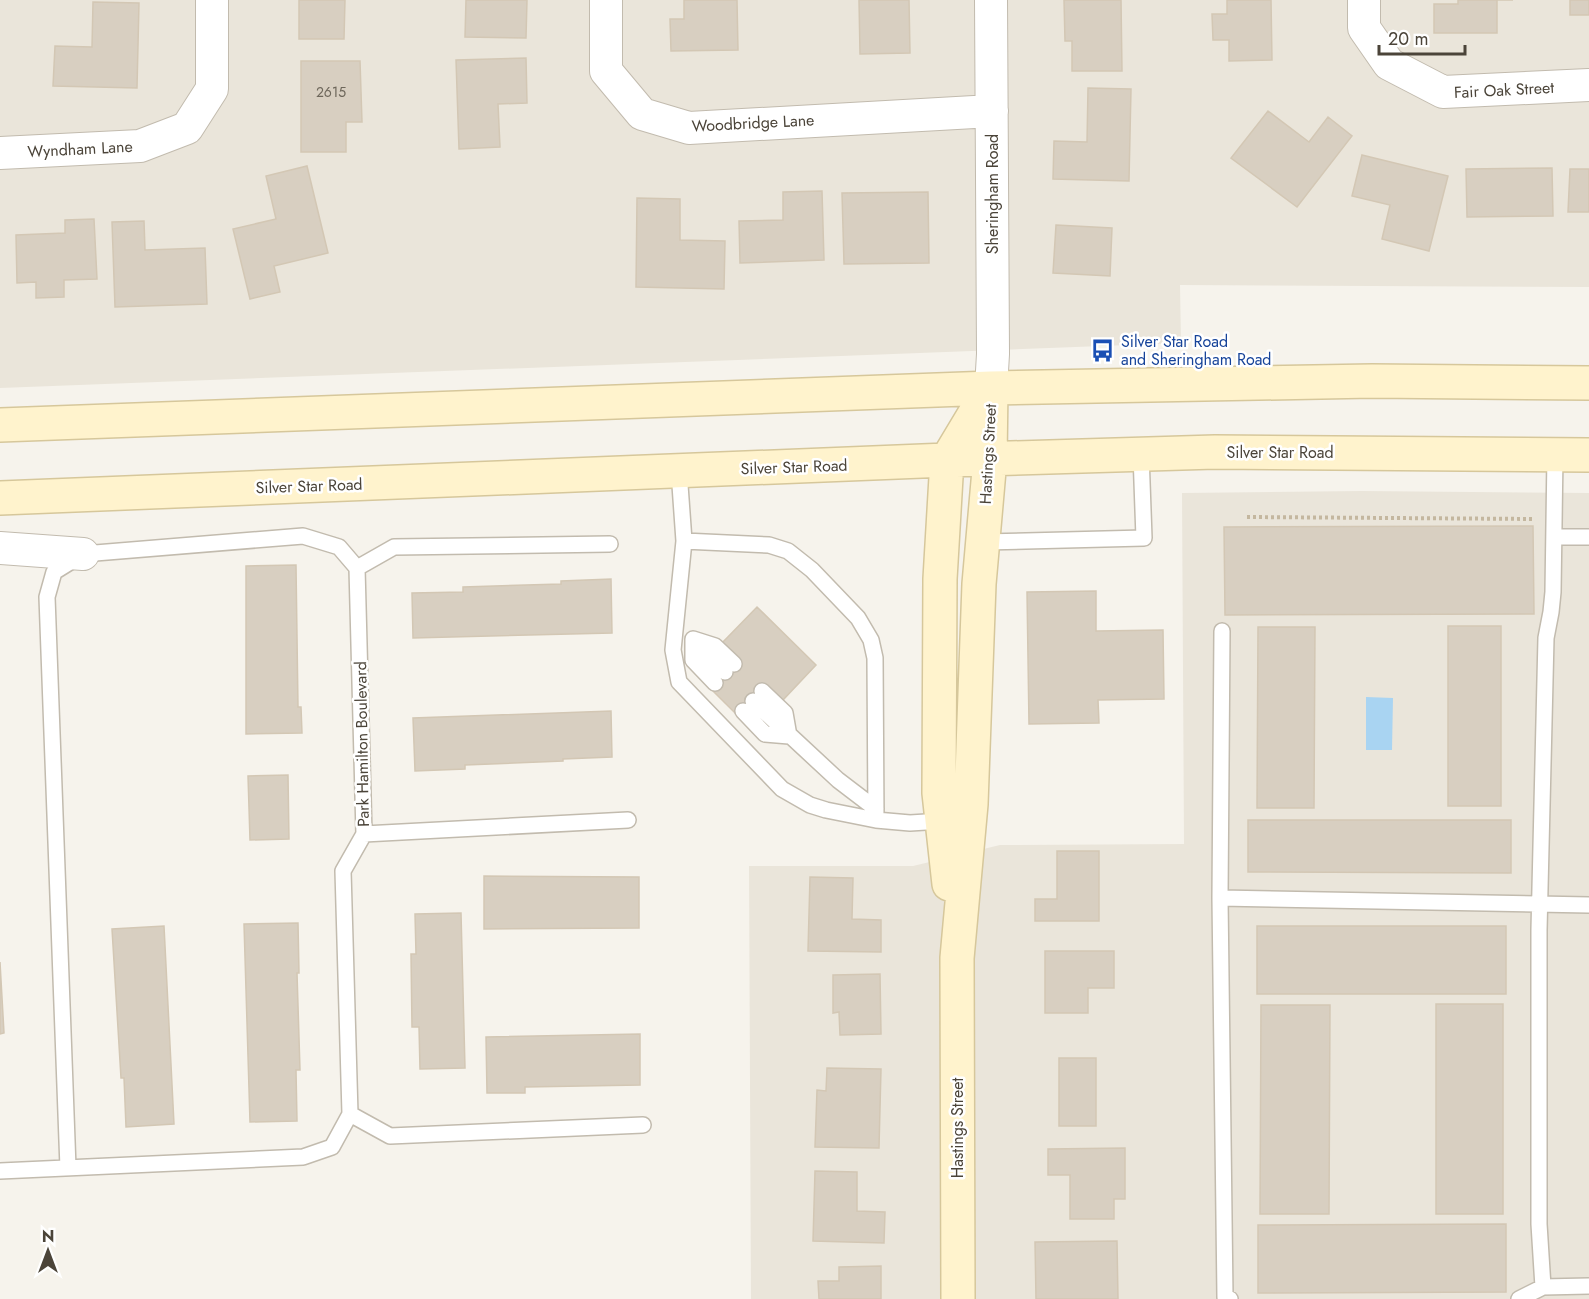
<svg xmlns="http://www.w3.org/2000/svg" width="1589" height="1299" viewBox="0 0 1589 1299" font-family="Jost,sans-serif">
<style>
.residential{fill:#eae5da}
.water{fill:#a9d4f2}
.building{fill:#d8cfc1;stroke:#d3c7b4;stroke-width:1.5}
.lines{fill:none;stroke-linecap:round;stroke-linejoin:round}
.lane-casing{stroke:#c2bbae;stroke-width:18}
.street-casing{stroke:#c2bbae;stroke-width:34}
.secondary-casing{stroke:#d6c79b;stroke-width:36}
.path{stroke:#c4b79f;stroke-width:4;stroke-dasharray:3 3;stroke-linecap:butt}
.lane{stroke:#fff;stroke-width:15}
.street{stroke:#fff;stroke-width:32}
.secondary{stroke:#fff3cd;stroke-width:33}
.labels{text-anchor:middle;dominant-baseline:central;stroke-width:5;stroke-linejoin:round;paint-order:stroke}
.number-label{font-size:14px;fill:#6e675b}
.street-label{font-size:16px;fill:#4b4439;stroke:#fff}
.transit-label{font-size:16px;fill:#164399;stroke:#fff;text-anchor:start}
</style>
<rect width="100%" height="100%" fill="#f6f3ec"/>
<path class="residential" d="M0 0H1589V287L1180 285 1181 343 0 388Z
M1362 491 1589 493V1299H751L749 866H913L1000 845 1184 844 1182 493Z"/>
<path class="water" d="M1366 697 1393 698 1392 750H1366Z"/>
<path class="building" d="M299 0H345L344 39H299Z
M466 0H527L526 38 465 37Z
M684 0H737L738 50 671 51 670 19H684Z
M859 0H909L910 53 860 54Z
M1064 0H1121L1122 71H1072V41H1065Z
M1227 0H1271L1272 60 1229 61V40H1213L1212 14H1227Z
M1458 0H1513H1497V33H1434V4H1458Z
M1570 0H1589V15H1570Z
M93 2 139 3 137 88 53 86 55 46 92 47Z
M526 58 527 103 498 104 500 147 459 149 456 60Z
M301 61H360L362 122H346V152H301Z
M1088 88 1131 89 1129 181 1053 179 1054 141 1087 142Z
M1268 111 1309 142 1328 117 1352 136 1297 207 1231 158Z
M1362 155 1448 176 1429 251 1382 239 1390 205 1352 196Z
M307 166 328 253 274 266 280 292 250 299 233 229 276 219 266 176Z
M1552 168 1553 216 1467 217 1466 169Z
M1570 169H1589V212H1568Z
M822 191 824 260 740 263 739 221 783 220V192Z
M928 192 929 263 844 264 842 193Z
M637 198 680 199V240L725 241 724 289 636 287Z
M94 219 97 279 64 280V297L36 298V282L17 283 16 235 65 233V220Z
M144 221 145 250 205 248 207 304 115 307 112 222Z
M1056 225 1112 228 1110 276 1053 273Z
M1533 526 1534 614 1225 615 1224 527Z
M296 565 298 707H301L302 733 246 734V566Z
M611 579 612 633 413 638 412 593 463 592V587L561 584V581Z
M1096 591V631L1163 630 1164 699 1098 700 1099 723 1029 724 1027 592Z
M757 607 816 665 782 701 738 716 710 688 739 658 722 643Z
M1448 626H1501V806H1448Z
M1258 627H1315L1314 808H1257Z
M611 711 612 757 563 759V761L465 765V769L415 771 413 718Z
M288 775 289 839 250 840 248 776Z
M1248 820H1511V873L1248 872Z
M1057 851H1099V921H1035V899H1057Z
M484 876 639 877V928L484 929Z
M810 877 853 878 852 919 881 920V952L808 951Z
M461 913 465 1068 420 1069 419 1027H412L411 954H416L415 914Z
M298 923 299 973H297L300 1070H296L297 1121 250 1122 244 924Z
M164 926 174 1124 126 1127 124 1078H121L112 929Z
M1257 926H1506V994H1257Z
M1045 951H1114V988H1088V1013H1045Z
M0 962 4 1033 0 1034Z
M880 974 881 1034 840 1035 839 1012 833 1013V975Z
M1436 1004H1503V1214H1436Z
M1261 1005H1330L1329 1214H1260Z
M640 1034V1085L525 1087V1093H487L486 1037Z
M1059 1058H1096V1126H1059Z
M827 1068 881 1069 879 1148 815 1147 817 1090 826 1091Z
M1125 1148V1199H1114V1219H1070V1175H1048V1149Z
M815 1171 857 1172V1211L885 1212 884 1243 813 1241Z
M1506 1224V1292L1258 1293V1225Z
M1117 1241 1118 1299H1036L1035 1242Z
M881 1266V1299H819L818 1281H839V1267Z"/>
<g class="lines">
<defs>
<path id="lane" d="M679 471 684 541 769 545 788 551 812 570 858 618 871 640 875 658 876 820 910 823 942 821
M1554 537H1589
M684 541 673 650 679 682 782 789 810 805 826 810 876 820
M983 542 1144 538 1141 454
M357 568 394 547 610 544
M1222 631 1220 898 1225 1297 1230 1299
M693 640 725 672
M715 683 693 660V639L715 646 734 664
M753 701 838 780 876 809
M743 711 765 734 789 736 785 713 762 691
M364 834 628 820
M1220 898 1589 905
M350 1114 390 1136 643 1125
M0 1171 303 1157 332 1147 350 1114 343 871 364 834 357 568 339 547 303 536 83 554 54 572 47 597 68 1168
M1543 1287 1539 1224V930L1546 638 1551 612 1553 592 1555 455
M1519 1299 1543 1287 1589 1286"/>
<path id="street" d="M606 0V71L642 114 689 128 992 111
M1364 0V28L1389 64 1443 92 1589 85
M0 153 140 146 187 128 212 89V0
M991 388 993 354 991 0
M0 548 83 554"/>
<path id="secondary" d="M0 425 991 388 1372 381 1589 383
M0 498 947 460 1215 452 1589 455
M949 884 939 793 940 579 947 460 989 390
M958 1299 957 958 971 804 979 584 990 459 991 388"/>
</defs>
<use href="#lane" class="lane-casing"/>
<use href="#street" class="street-casing"/>
<use href="#secondary" class="secondary-casing"/>
<path class="path" d="M1247 517 1535 519"/>
<use href="#lane" class="lane"/>
<use href="#street" class="street"/>
<use href="#secondary" class="secondary"/>
</g>
<defs>
<symbol id="bus-bare" viewBox="-9 -9 18 18"><path d="M-5-6H5V4H4V6H2V4H-2V6H-4V4H-5ZM-3.5-4V0h7V-4ZM-3.5 1.2v1.5H-2V1.2ZM2 1.2v1.5H3.5V1.2Z" fill="#1a4fb4" stroke="#fff" stroke-width="2.5" paint-order="stroke"/></symbol>
</defs>
<g fill-rule="evenodd">
<use href="#bus-bare" x="1086" y="334" width="33" height="33"/>
</g>
<g class="labels">
<g class="number-label">
<text x="331" y="92">2615</text>
</g>
<g class="street-label">
<text transform="translate(1504 90) rotate(-3)">Fair Oak Street</text>
<text transform="translate(753 123) rotate(-3)">Woodbridge Lane</text>
<text transform="translate(80 149) rotate(-3)">Wyndham Lane</text>
<text transform="translate(992 194) rotate(-90)">Sheringham Road</text>
<text x="1280" y="452">Silver Star Road</text>
<text transform="translate(988 454) rotate(-87)">Hastings Street</text>
<text transform="translate(794 467) rotate(-2)">Silver Star Road</text>
<text transform="translate(309 486) rotate(-2)">Silver Star Road</text>
<text transform="translate(362 744) rotate(-91)">Park Hamilton Boulevard</text>
<text transform="translate(957 1128) rotate(-90)">Hastings Street</text>
</g>
<g class="transit-label">
<text x="1121" y="341">Silver Star Road<tspan x="1121" dy="18">and Sheringham Road</tspan></text>
</g>
</g>
<g transform="translate(48 1251)" stroke="#ffffff" stroke-width="4.5" paint-order="stroke">
<path d="M0-4.5L10 22L0 15L-10 22Z" fill="#4b4439"/>
<text y="-9" font-size="16" font-weight="bold" text-anchor="middle" fill="#4b4439">N</text>
</g>
<path d="M1379 45v9h86v-9" fill="none" stroke="#4b4439" stroke-width="3"/>
<text x="1388" y="45" font-size="18" fill="#4b4439" stroke="#ffffff" stroke-width="4.5" paint-order="stroke">20 m</text>
</svg>
